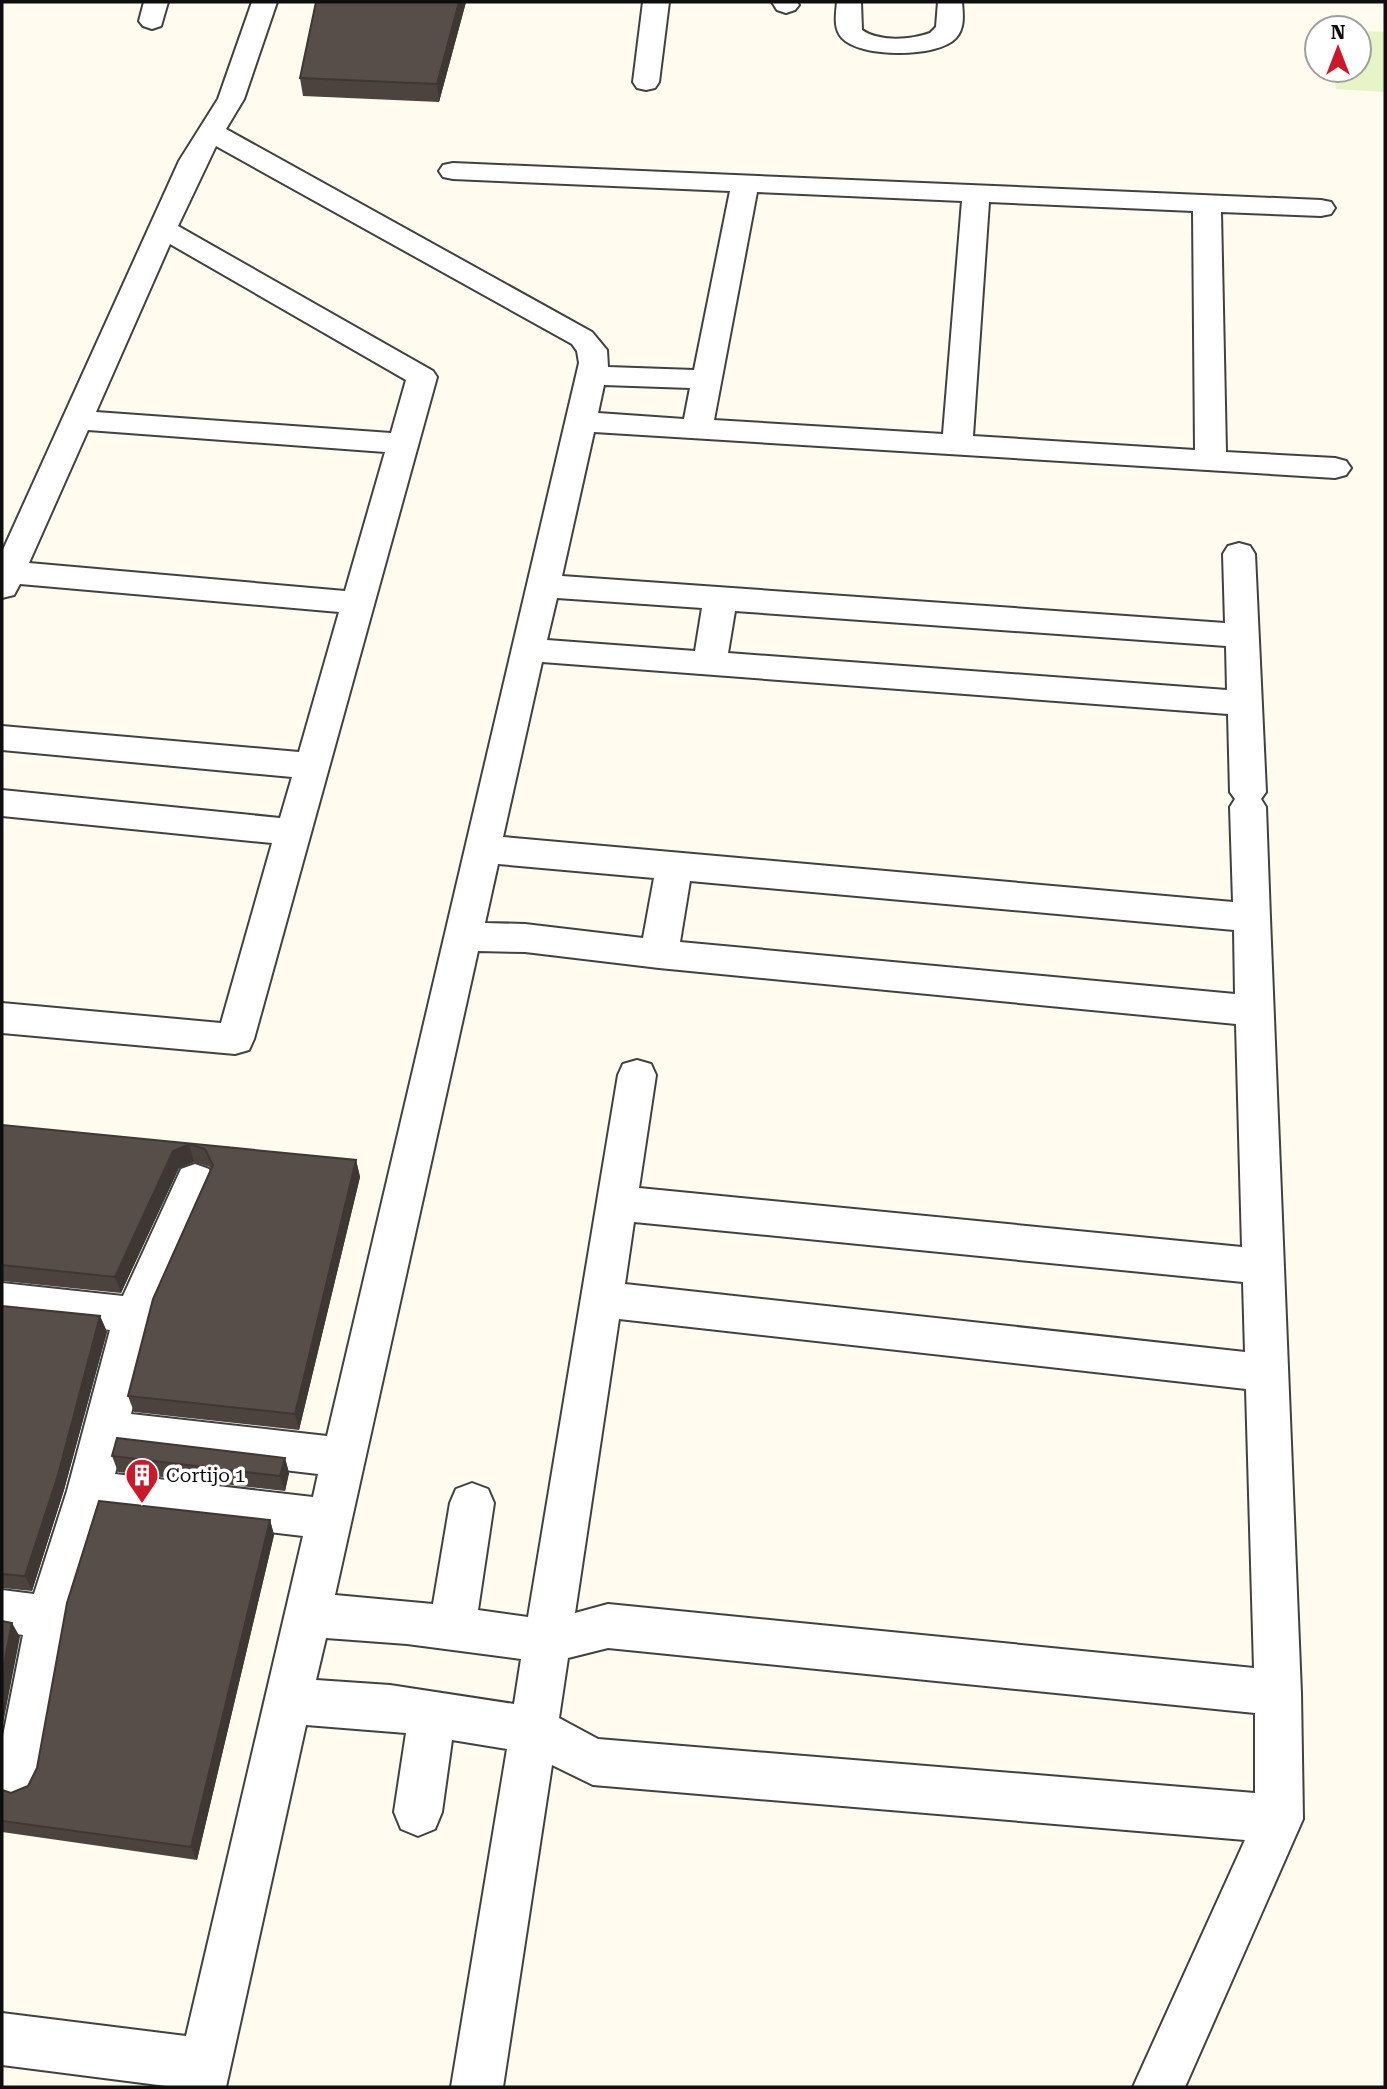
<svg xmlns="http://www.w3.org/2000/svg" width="1387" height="2089" viewBox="0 0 1387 2089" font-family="'Roboto Serif',serif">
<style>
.pitch{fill:#e7f4c7}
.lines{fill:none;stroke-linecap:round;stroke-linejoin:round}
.minor-casing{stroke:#414141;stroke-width:4}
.minor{fill:#fff;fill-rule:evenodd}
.wall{fill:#4c433f}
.shaded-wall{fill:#3e3733}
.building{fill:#584e49;stroke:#3e3733;stroke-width:2}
.labels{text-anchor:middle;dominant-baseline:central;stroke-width:7;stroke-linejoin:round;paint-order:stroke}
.poi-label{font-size:19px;fill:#0e0e0e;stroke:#fff;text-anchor:start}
</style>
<rect width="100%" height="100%" fill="#fffbef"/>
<path class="pitch" d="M1359 31 1385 32V92L1336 89 1334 70H1359Z"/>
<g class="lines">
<defs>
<path id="minor" d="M144 2H168L161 26 152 29 143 26 139 21Z
M252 2H277L244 99 226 129 592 332 607 350 608 367 694 370 730 191 453 179 443 177 439 171 443 165 453 163 1321 200 1331 202 1335 208 1331 214 1321 216 1221 212 1226 452 1335 458 1346 461 1351 468 1346 475 1335 478 594 432 562 576 1225 623 1223 554 1228 546 1239 543 1250 546 1255 554 1266 792 1261 799 1266 807 1270 918 1301 1693 1303 1819 1185 2087H1133L1245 1840 593 1785 552 1765 503 2087H451L507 1749 452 1740 442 1812 435 1829 418 1836 401 1829 394 1812 406 1733 306 1725 226 2087H174L2 2065V2013L186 2036 303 1536 104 1513 72 1617 42 1780 35 1797 18 1804 2 1797V1741L23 1635 2 1632V1590L34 1594 67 1491 110 1330 2 1319V1283L123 1296 181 1169 195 1164 209 1169 215 1181 156 1315 131 1414 327 1436 579 363 577 351 572 344 216 146 178 226 433 371 437 377 254 1039 249 1050 235 1054 2 1033V1003L221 1023 272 843 2 816V790L280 818 292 777 2 750V726L299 752 339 612 20 584 14 595 2 598V552L179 161 218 99ZM757 192 962 201 943 434 714 420ZM989 202 1193 211 1195 450 973 436ZM170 244 406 380 391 433 96 412ZM604 385 690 388 684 419 598 413ZM88 430 385 452 345 591 29 563ZM557 598 702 608 695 651 547 640ZM735 611 1226 646 1227 690 728 653ZM542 662 1228 714 1230 792 1235 799 1230 807 1233 902 503 837ZM498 864 654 878 643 938 525 924 485 923ZM690 881 1234 930 1235 994 680 942ZM478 951 525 952 659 968 1236 1024 1242 1247 639 1188 656 1075 651 1064 637 1060 623 1064 618 1075 528 1617 478 1610 494 1503 488 1489 472 1483 456 1489 450 1503 433 1604 335 1595ZM634 1222 1243 1282 1245 1352 625 1284ZM619 1319 1246 1389 1254 1668 608 1604 575 1613ZM121 1451 318 1474 313 1497 115 1474ZM326 1638 407 1644 521 1659 514 1704 390 1685 316 1680ZM608 1648 1255 1713V1793L598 1739 559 1718 568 1658Z
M643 2H669L659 82 655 88 646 90 637 88 633 82Z
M772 2H797L799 5 795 10 786 13 777 10Z
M837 2H861L862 30C879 42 911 40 930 33L936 27 938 2H962C963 14 965 28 956 38 938 58 860 58 842 38 833 28 836 14 837 2Z"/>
</defs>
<use href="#minor" class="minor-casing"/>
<use href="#minor" class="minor"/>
</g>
<path class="wall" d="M316 2H466L439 102 303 96 300 78Z
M2 1125 356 1160 360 1177 299 1430 134 1412 128 1396 211 1169 210 1167 194 1162 179 1168 121 1293 2 1281Z
M2 1306 100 1316 107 1332 64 1490 32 1591 2 1588Z
M112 1456 285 1458 289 1473 285 1491 118 1472Z
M270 1520 274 1535 197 1860 2 1832V1790L11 1793 28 1786Z"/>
<path class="shaded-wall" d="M459 2H466L439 102 437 84Z
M189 1144 194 1162 179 1168 121 1293 115 1277 173 1151Z
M356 1160 360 1177 299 1430 295 1414Z
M100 1316 107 1332 64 1490 32 1591 25 1576Z
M285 1458 289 1473 285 1491 280 1476Z
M270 1520 274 1535 197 1860 191 1847Z
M12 1623 20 1637 2 1729V1674Z"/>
<path class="building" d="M316 2H459L437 84 300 78Z
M2 1125 356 1160 295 1414 128 1396 153 1299 213 1165 205 1149 189 1144 173 1151 115 1277 2 1265Z
M2 1306 100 1316 58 1475 25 1576 2 1574Z
M117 1438 285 1458 280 1476 112 1456Z
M99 1501 270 1520 191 1847 2 1821V1790L11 1793 28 1786 37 1768 67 1603Z
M2 1621 12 1623 2 1674Z"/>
<defs>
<symbol id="building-pin" viewBox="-11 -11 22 30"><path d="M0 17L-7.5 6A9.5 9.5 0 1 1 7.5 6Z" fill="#cb192b" stroke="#fff"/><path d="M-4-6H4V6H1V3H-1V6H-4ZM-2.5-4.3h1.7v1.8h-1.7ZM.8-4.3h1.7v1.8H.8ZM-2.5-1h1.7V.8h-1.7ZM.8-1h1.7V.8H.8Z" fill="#fff"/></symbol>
</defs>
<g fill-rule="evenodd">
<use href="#building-pin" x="123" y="1456" width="38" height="52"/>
</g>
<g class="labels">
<g class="poi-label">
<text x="166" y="1475">Cortijo 1</text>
</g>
</g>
<rect width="1387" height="2089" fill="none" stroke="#0e0e0e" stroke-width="7"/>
<g transform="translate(1338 49)"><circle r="33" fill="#ffffff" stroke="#9f9f9f" stroke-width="2"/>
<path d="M0-5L12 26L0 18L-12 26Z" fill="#cb192b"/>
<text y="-10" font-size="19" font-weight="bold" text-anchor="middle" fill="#0e0e0e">N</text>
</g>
</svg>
